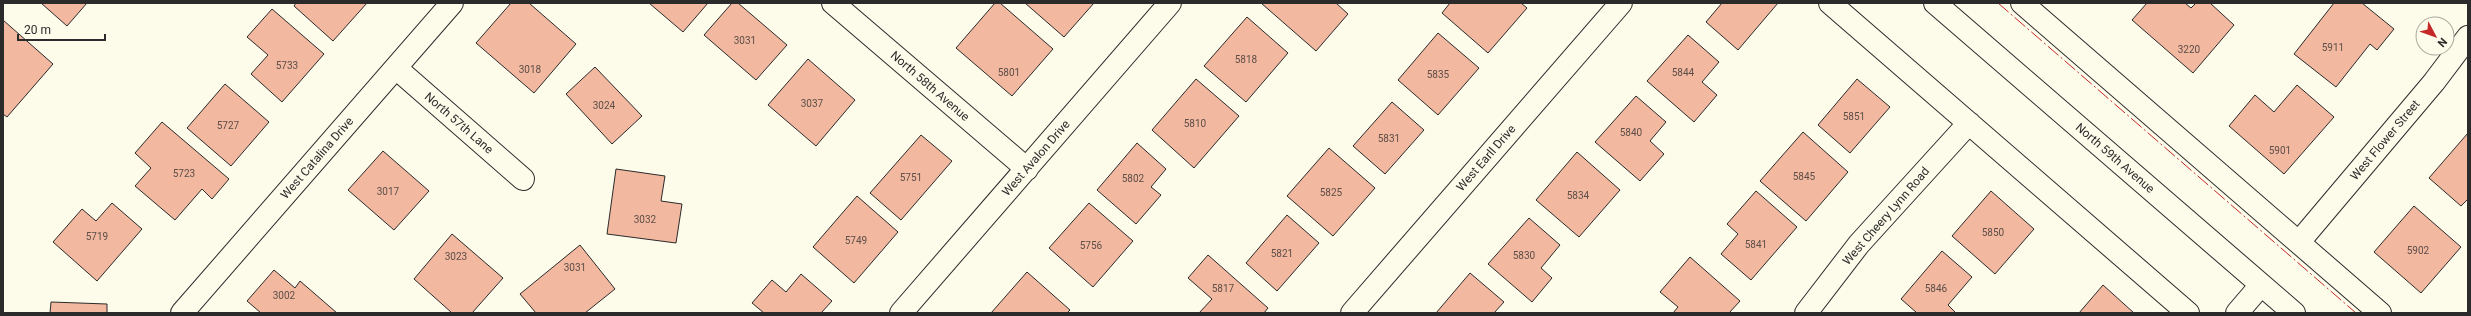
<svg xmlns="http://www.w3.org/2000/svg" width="2471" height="316" viewBox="0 0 2471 316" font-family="Roboto,sans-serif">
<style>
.building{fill:#f2b8a0;stroke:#2b2b2b}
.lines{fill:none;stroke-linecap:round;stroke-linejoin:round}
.minor-casing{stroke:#2b2b2b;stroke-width:24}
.secondary-casing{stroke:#2b2b2b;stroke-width:24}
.minor{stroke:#fdfbea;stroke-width:22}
.secondary{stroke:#fdfbea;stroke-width:22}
.power{stroke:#c62828;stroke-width:1;stroke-dasharray:14 3 2 3;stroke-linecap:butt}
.labels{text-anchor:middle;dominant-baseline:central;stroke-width:3;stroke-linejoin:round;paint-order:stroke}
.number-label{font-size:10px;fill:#5d4e48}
.street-label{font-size:12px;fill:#2b2b2b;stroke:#fdfbea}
</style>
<rect width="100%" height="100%" fill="#fdfbea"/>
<path class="building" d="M41 3H87L67 26Z
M296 3H367L333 41 294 6Z
M511 3H529L576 44 534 93 476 43Z
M649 3H708L683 32Z
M732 3H738L787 45 756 80 704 35Z
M995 3H1000L1053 49 1012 96 956 48Z
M1025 3H1094L1064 37Z
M1261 3H1336L1348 14 1316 51Z
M1450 3H1521L1527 8 1488 53 1442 13Z
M1722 3H1778L1738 50 1706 22Z
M2147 3H2185L2191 8 2196 3H2210L2234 25 2193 73 2132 20Z
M2334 3H2362L2394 29 2377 50 2370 44 2336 87 2294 54Z
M272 9 324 54 282 102 251 74 268 55 247 37Z
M1247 17 1288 53 1246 102 1204 66Z
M3 20 53 64 7 117 3 114Z
M1438 33 1479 68 1438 115 1398 80Z
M1688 35 1719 62 1702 82 1717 95 1694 122 1647 81Z
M808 59 855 100 816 146 768 105Z
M595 67 642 116 612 144 566 94Z
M1196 79 1239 116 1194 168 1152 130Z
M1857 79 1890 107 1850 153 1818 125Z
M225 84 269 122 231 166 187 128Z
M2297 85 2334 117 2284 174 2229 126 2255 95 2274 112Z
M1636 96 1666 122 1650 141 1664 154 1640 181 1595 142Z
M1392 102 1424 130 1385 174 1353 146Z
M162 122 229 179 212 199 202 189 175 220 135 186 151 168 135 153Z
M1803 132 1848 172 1806 221 1760 181Z
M2468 133V199L2461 206 2429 178Z
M921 135 952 161 901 220 870 193Z
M1137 143 1166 169 1151 187 1161 195 1136 224 1097 190Z
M1329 148 1375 188 1333 236 1287 196Z
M383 151 429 191 394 230 348 190Z
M1577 152 1620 190 1579 237 1536 200Z
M616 169 665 176 661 201 682 204 676 243 607 234Z
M1756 191 1797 227 1751 280 1721 254 1738 234 1727 224Z
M1991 191 2034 229 1995 274 1952 236Z
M857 196 898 232 854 283 813 247Z
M112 203 142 229 97 281 53 242 82 209 96 221Z
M1089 203 1133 241 1093 287 1049 248Z
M2414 206 2461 247 2421 293 2374 252Z
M1287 215 1319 243 1277 291 1246 263Z
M1529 218 1560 245 1541 268 1552 278 1532 302 1488 264Z
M452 234 503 278 472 313H452L414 279Z
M580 245 615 289 585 313H536L520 294Z
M1942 251 1972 277 1948 305 1956 313H1917L1901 299Z
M1208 255 1268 308 1264 313H1199L1212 299 1188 278Z
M1690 257 1740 301 1729 313H1673L1678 307 1660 292Z
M274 270 295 288 300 281 337 313H261L247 301Z
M1027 272 1070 310 1067 313H991Z
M1470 273 1504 302 1494 313H1436Z
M801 274 832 301 821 313H764L752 303 772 280 786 292Z
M2103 285 2134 313H2079Z
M51 302 107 304V313H50Z"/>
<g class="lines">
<defs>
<path id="minor" d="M833 3 1027 169
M1830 3 2188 313
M2022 3 2380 313
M396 68 523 179
M2299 242 2434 82 2468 37
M182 313 452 3
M901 313 1170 3
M1352 313 1621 3
M1806 313 1859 244 1969 123
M2237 313 2261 285"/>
<path id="secondary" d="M1935 3 2294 313"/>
</defs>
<use href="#minor" class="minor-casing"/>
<use href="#secondary" class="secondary-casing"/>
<use href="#minor" class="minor"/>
<use href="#secondary" class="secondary"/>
<path class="power" d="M1998 3 2356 313"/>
</g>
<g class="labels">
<g class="number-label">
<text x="745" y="40">3031</text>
<text x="2333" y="47">5911</text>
<text x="2189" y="49">3220</text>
<text x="1246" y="59">5818</text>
<text x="287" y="65">5733</text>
<text x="530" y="69">3018</text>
<text x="1009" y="72">5801</text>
<text x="1683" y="72">5844</text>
<text x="1438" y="74">5835</text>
<text x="812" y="103">3037</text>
<text x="604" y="105">3024</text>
<text x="1854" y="116">5851</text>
<text x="1195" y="123">5810</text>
<text x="228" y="125">5727</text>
<text x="1631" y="132">5840</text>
<text x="1389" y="138">5831</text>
<text x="2280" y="150">5901</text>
<text x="184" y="173">5723</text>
<text x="1804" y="176">5845</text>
<text x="911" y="177">5751</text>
<text x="1133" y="178">5802</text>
<text x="388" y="191">3017</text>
<text x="1331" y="192">5825</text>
<text x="1578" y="195">5834</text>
<text x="645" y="219">3032</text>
<text x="1993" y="232">5850</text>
<text x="97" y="236">5719</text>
<text x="856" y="240">5749</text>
<text x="1756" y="244">5841</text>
<text x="1091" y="245">5756</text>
<text x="2418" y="250">5902</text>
<text x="1282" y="253">5821</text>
<text x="1524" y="255">5830</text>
<text x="456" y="256">3023</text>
<text x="575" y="267">3031</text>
<text x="1223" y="288">5817</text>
<text x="1936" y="288">5846</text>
<text x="284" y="295">3002</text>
</g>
<g class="street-label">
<text transform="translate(930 86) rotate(41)">North 58th Avenue</text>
<text transform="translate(459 123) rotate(41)">North 57th Lane</text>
<text transform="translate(2385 140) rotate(-50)">West Flower Street</text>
<text transform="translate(317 158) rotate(-49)">West Catalina Drive</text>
<text transform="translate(1036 158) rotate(-49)">West Avalon Drive</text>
<text transform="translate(1486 158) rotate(-49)">West Earll Drive</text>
<text transform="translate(2115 158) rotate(41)">North 59th Avenue</text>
<text transform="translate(1886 216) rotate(-49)">West Cheery Lynn Road</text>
</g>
</g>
<rect width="2471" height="316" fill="none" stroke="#2b2b2b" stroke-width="8"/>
<g transform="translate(2435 36) rotate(131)"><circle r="19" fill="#fdfbea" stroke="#a9a89e"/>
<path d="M0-3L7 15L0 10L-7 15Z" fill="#c62828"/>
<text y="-6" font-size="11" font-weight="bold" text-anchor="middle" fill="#2b2b2b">N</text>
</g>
<path d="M18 34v6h87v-6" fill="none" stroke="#2b2b2b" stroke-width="2"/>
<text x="24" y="34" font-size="12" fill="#2b2b2b" stroke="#fdfbea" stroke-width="3" paint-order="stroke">20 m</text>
</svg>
